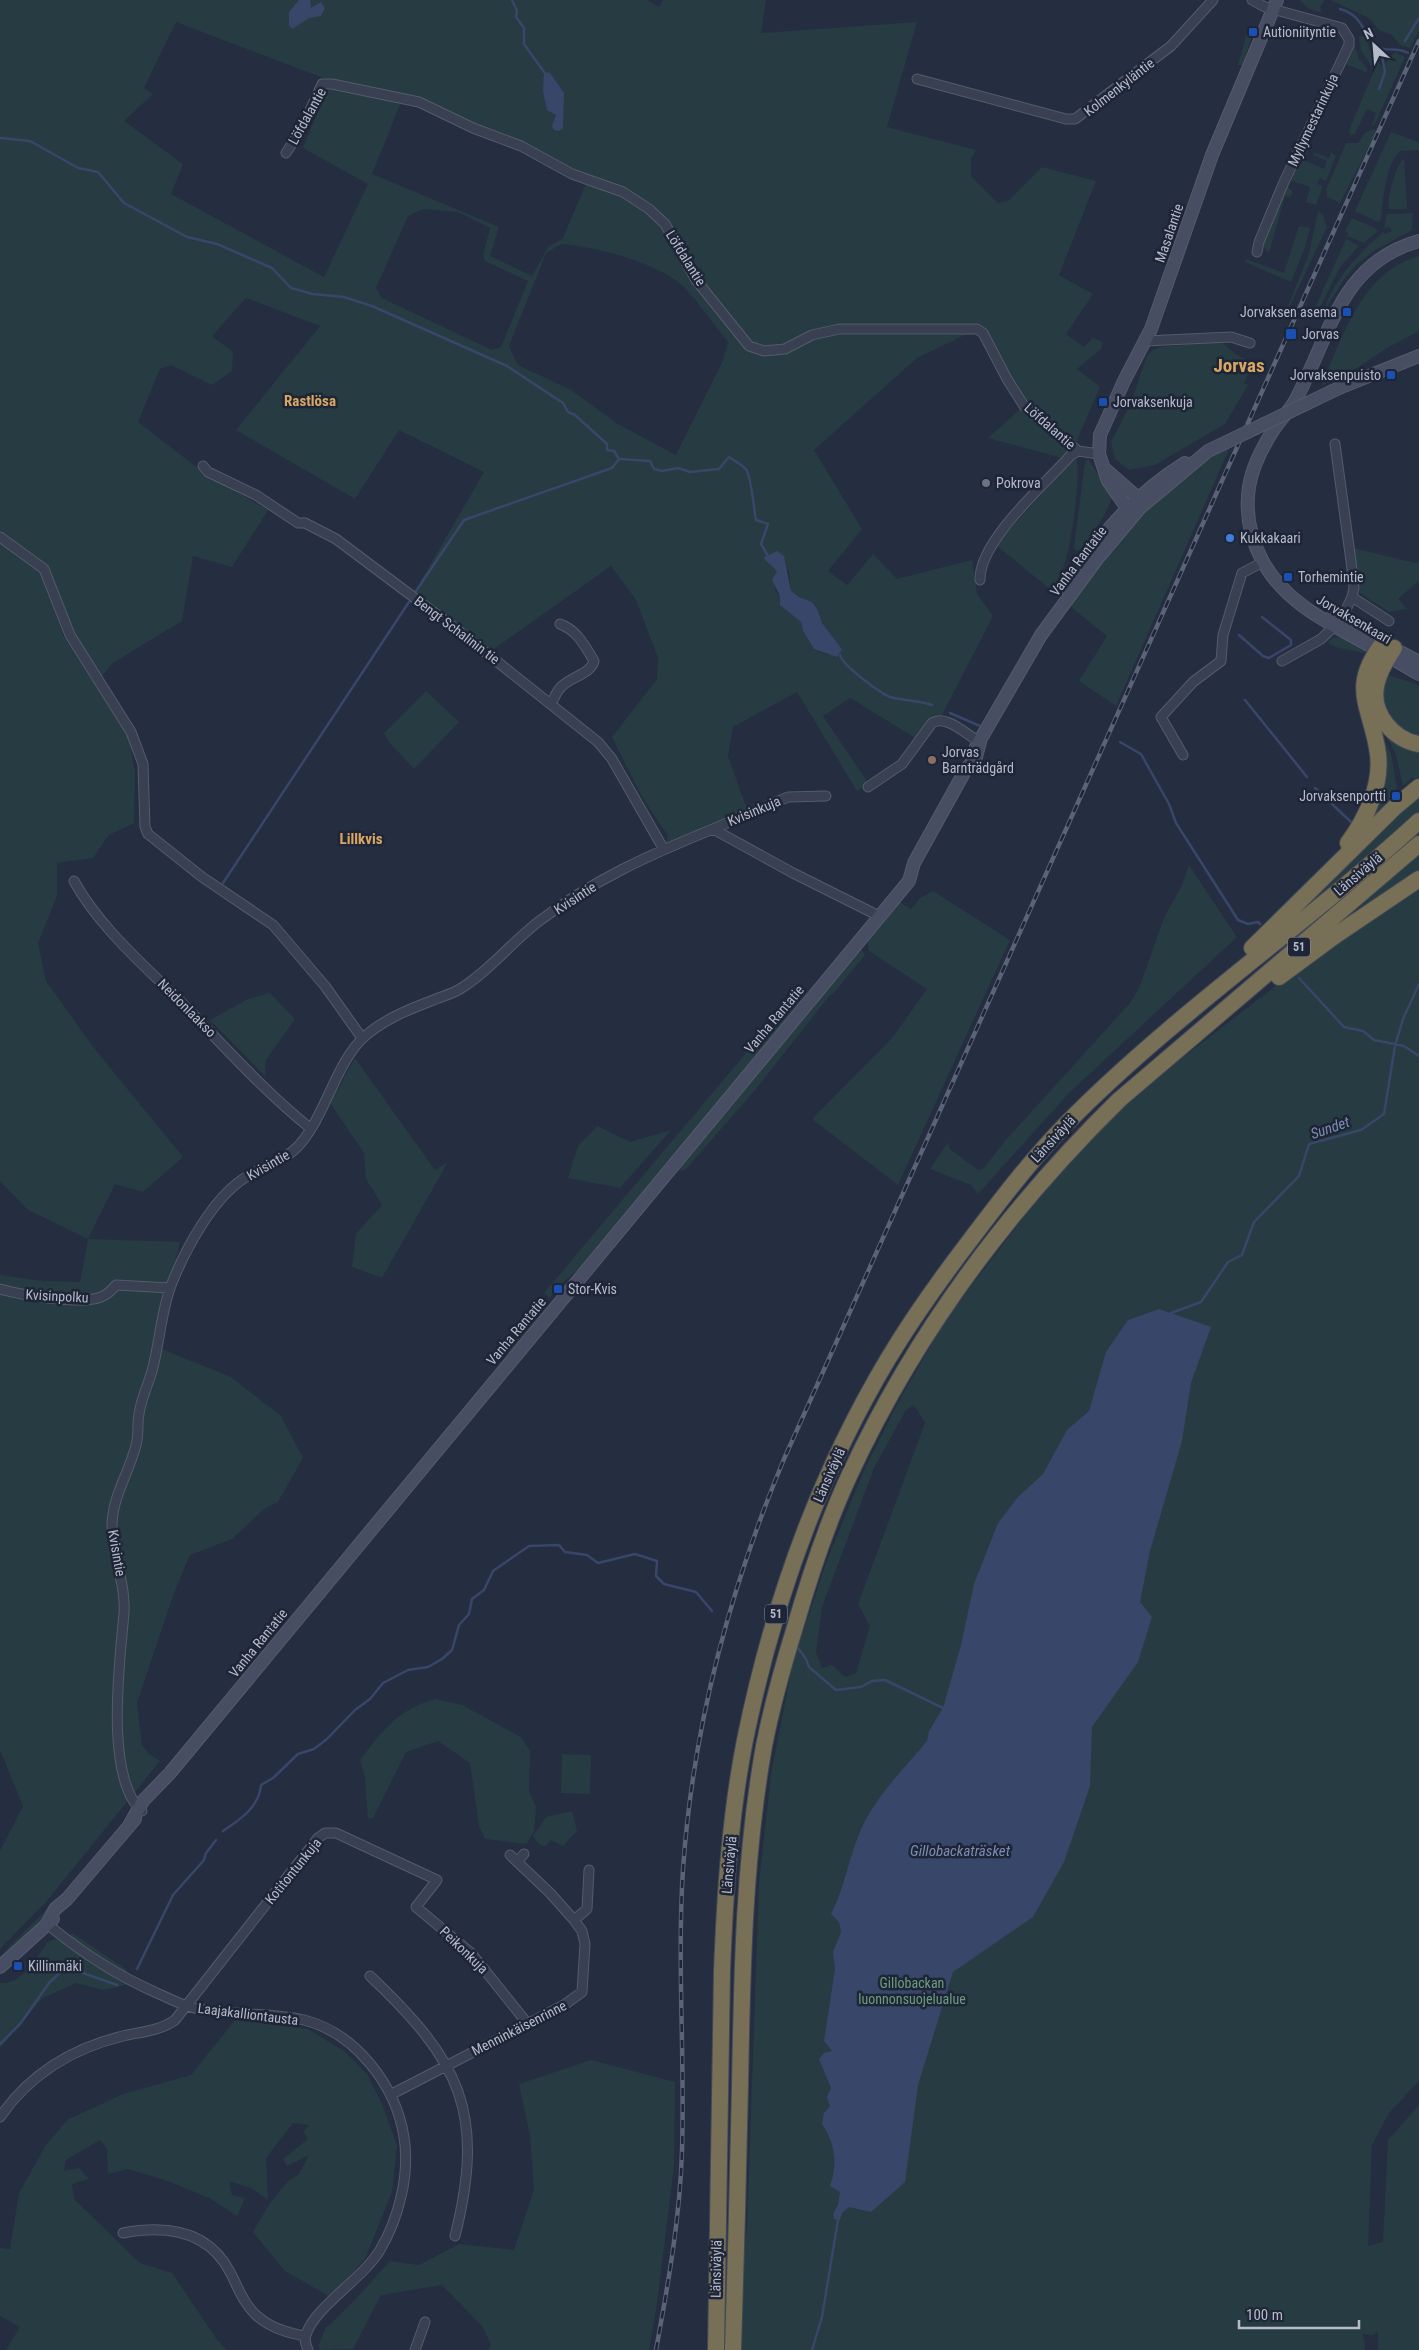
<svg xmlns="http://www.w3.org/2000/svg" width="1419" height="2350" viewBox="0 0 1419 2350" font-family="'Roboto Condensed',sans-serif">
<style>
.green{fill:#273b42;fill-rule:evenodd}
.water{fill:#384669}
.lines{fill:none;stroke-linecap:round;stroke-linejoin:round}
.stream{stroke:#384669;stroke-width:2.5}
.street-casing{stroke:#545b6b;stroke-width:11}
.secondary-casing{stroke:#545b6b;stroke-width:14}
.highway-casing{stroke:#414858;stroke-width:18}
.street{stroke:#394051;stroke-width:9}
.secondary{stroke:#474e64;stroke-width:12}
.highway{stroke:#776f56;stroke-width:16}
.rail-casing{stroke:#5b6378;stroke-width:4.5}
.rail{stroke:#1e2536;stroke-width:2.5;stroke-dasharray:8;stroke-linecap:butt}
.secondary-bridge-casing{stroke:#545b6b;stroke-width:14;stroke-linecap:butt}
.secondary-bridge{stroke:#474e64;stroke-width:12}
.transit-dot{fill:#1a4fb4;stroke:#1e2536;stroke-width:2}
.worship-dot{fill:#6b7280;stroke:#1e2536;stroke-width:2}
.shop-dot{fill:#3f7fe0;stroke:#1e2536;stroke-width:2}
.education-dot{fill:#8d6e63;stroke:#1e2536;stroke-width:2}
.labels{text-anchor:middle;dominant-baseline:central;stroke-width:5;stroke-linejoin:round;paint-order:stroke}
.shield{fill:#1e2536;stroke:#888e9e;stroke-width:1}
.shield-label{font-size:12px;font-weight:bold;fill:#b6bbcb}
.poi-label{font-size:14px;fill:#b6bbcb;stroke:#1e2536;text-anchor:start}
.street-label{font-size:14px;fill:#b6bbcb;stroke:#1e2536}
.park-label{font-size:14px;fill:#6c9d7e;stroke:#1e2536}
.neighbourhood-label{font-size:15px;font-weight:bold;fill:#d9a663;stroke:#1e2536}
.water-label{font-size:15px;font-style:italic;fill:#7c8db3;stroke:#1e2536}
.district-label{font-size:19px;font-weight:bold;fill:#d9a663;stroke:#1e2536}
</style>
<rect width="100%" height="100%" fill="#252d41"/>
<path class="green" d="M0 0H647L659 7 663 0H766L761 33 917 22 887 127 976 150 971 159V176L998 203 1008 201 1042 167 1096 181 1059 275 1093 294 1066 334 1084 347 1093 338 1103 342 1101 349 1077 369 1100 387 1074 447 1062 458 988 438 1024 406 977 329 917 358 814 450 862 529 828 571 847 585 873 554 897 579 972 560 977 594 993 616 942 715 930 721 917 739 850 698 823 716 869 784 857 791 797 692 733 727 728 756 748 812 665 846 668 836 642 797 612 737 657 679 658 658 636 600 611 566 491 651 415 591 484 472 399 430 355 499 236 430 320 326 246 298 212 336 233 352 232 371 212 385 171 365 160 369 138 422 203 472 268 510 232 567 193 556 182 621 113 663 101 677 73 631 41 561 0 531ZM176 22 323 78 403 95 523 144 589 176 563 238 548 247 532 276 490 256 499 227 372 174 402 100 332 87 325 94 303 148 368 184 324 277 171 194 183 164 124 121 153 94 144 88ZM423 209 458 212 490 228 483 255 485 261 528 281 501 347 492 350 382 298 376 288 408 216ZM562 244C598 248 648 260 678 282 692 293 715 326 728 342L723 361 676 455 618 424 571 390 518 365 509 346 546 253ZM768 556 789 571 791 591 799 597 812 602 818 609 822 623 842 649 828 655 814 649 803 631 801 622 775 590 778 571 763 558Z
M1300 0H1325L1320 7 1322 13 1307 8Z
M1330 0H1419V30L1410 48 1400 45 1392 35 1379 30 1369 18Z
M1247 33H1251L1252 36 1243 65H1238Z
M1359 36 1366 37 1369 48 1382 67 1395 52 1405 57 1375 124 1371 126 1376 113 1367 109 1355 134 1350 135 1349 130 1373 73 1369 62 1361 51Z
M1354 43 1359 59 1367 68V73L1344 63Z
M1374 129 1377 131 1340 203 1327 197 1326 190 1346 143H1358L1365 133Z
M1391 132 1419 142V150L1401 151C1386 161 1383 201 1381 219L1378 222 1355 211Z
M1308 141 1311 144 1304 160 1324 169 1327 161 1313 155 1314 152 1329 158 1331 152 1336 156 1326 181 1320 178 1317 184 1323 186 1316 205 1306 202 1310 187 1289 180Z
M1404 158 1407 209H1389C1386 200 1396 165 1404 158Z
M1287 186 1293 192 1290 197 1285 196 1269 253 1267 252 1262 244Z
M1318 211 1323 215 1327 227 1278 331 1309 254Z
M1413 213 1412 230 1374 251 1357 264 1345 278 1324 311C1334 278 1358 255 1383 232L1386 234 1392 231 1389 227 1384 228 1387 214Z
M1352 218 1375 228 1378 231 1364 243 1347 236 1348 233 1345 231Z
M1299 226 1310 228 1305 247 1291 282 1245 262 1246 259 1284 273Z
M1346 239 1359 246 1340 267 1317 314 1313 312Z
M1419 256V331L1387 348 1357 368 1321 386C1343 337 1361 272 1419 256Z
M1221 341 1235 354 1256 364 1253 369 1251 368 1244 383 1248 385 1225 424 1155 465 1129 470 1115 459 1111 442 1130 405 1147 356 1153 350 1160 347Z
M1227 447H1230L1116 706 1079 681 1107 636 1067 604 1131 521 1188 473Z
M1076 458C1082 468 1071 545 1066 559 1063 571 1057 581 1052 591L996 545 1071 461Z
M1088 458 1112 498 1104 516 1082 548 1077 551 1074 548 1085 462Z
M0 543 41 572 64 637 128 736 135 772 134 823 109 835 93 858 57 863V896L38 943 46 981 94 1048 183 1157 143 1192 115 1184 88 1239 180 1242 154 1346 231 1377 281 1416 303 1458 278 1502 264 1509 232 1539 190 1555 174 1593 137 1703 142 1745 148 1753 160 1761 46 1902 0 1949V1851L23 1806 0 1750V1275L43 1281 80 1282 88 1239 28 1210 0 1181Z
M1354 548 1415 563 1419 561V581L1398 599 1407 609 1389 612 1360 593Z
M1335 637 1345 638 1364 648 1365 654C1352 648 1337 651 1327 642Z
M1386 673C1396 680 1408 679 1419 686V739L1398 730 1382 704Z
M426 691 459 722 414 769 389 742 384 733Z
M1380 732 1391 754 1397 788 1389 799 1391 802 1380 815 1368 820Z
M1388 738 1419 749V777L1415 780 1413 777 1403 786 1396 755Z
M1419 792V812L1272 936Z
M1419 855V873L1295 960Z
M1189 865 1237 937 1069 1093 978 1194 971 1185 930 1169 948 1142 950 1149 978 1170 983 1169 1004 1142 1130 1003 1139 988 1164 918 1182 885Z
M1419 883V2081L1389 2113 1372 2145 1368 2246 1383 2242 1388 2140 1419 2105V2350H1378V2332L1373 2335 1363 2334 1365 2350H731L747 2228 759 1883 771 1774 793 1662 827 1560 865 1468 900 1399 948 1316 1061 1169 1107 1122 1177 1062 1330 944ZM914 1405 925 1423 858 1604 870 1626 856 1673 845 1677 832 1665 822 1668 816 1652 822 1607 874 1468 906 1410Z
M933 891 1010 940 898 1185 812 1119 892 1038 927 989 869 951 867 940 899 902 911 909 920 898Z
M861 949 865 955 833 994 830 995 756 1089 685 1170 672 1172Z
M270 993 295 1019 266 1060 265 1076 210 1020 248 999Z
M806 997 589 1260 560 1285 550 1298 544 1293 784 1008Z
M355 1058 435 1170 448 1162 382 1278 352 1267 356 1234 382 1205 366 1179 364 1153 330 1103Z
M597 1126 630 1142 671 1130 620 1188 568 1178 578 1146Z
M542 1297 548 1303 538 1320 513 1351 508 1353 502 1350 501 1347Z
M435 1699 462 1705 521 1737 530 1751 529 1791 536 1807 534 1832 526 1844 485 1839 479 1826 470 1763 438 1741 406 1752 373 1818 368 1819 365 1778 360 1760C383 1730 397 1710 435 1699Z
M562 1754 591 1755 590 1794 561 1793Z
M572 1811 577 1831 563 1846 551 1840 546 1846C537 1845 537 1841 533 1836L546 1817Z
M48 1908 51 1910 32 1932 0 1961V1956Z
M72 1933 127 1970V1971L123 1972 70 1937Z
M54 1939 61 1940 98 1967 129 1984 103 1990 76 1983 43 1998 0 2048V1983C24 1984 34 1959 48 1942Z
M235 2020 308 2029 344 2051 367 2074 382 2104 397 2145 392 2192 365 2259 330 2297 285 2271 253 2232 270 2203 288 2181 299 2174 309 2155 287 2166 283 2159 308 2139 303 2132 309 2125 293 2123 266 2158 268 2200 251 2188 229 2181 232 2195 245 2198 237 2216 209 2198 168 2181 128 2169 108 2174 107 2149 100 2140 66 2160 64 2171 79 2168 89 2179 72 2184 74 2199 140 2263 172 2273 218 2341 227 2350H6L20 2327 0 2316V2248L10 2249 19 2193 46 2145 67 2120 123 2094 191 2075Z
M591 2060 675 2082 674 2166 657 2304 649 2350H488L491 2345 482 2326 442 2285 381 2295 353 2349 320 2350 319 2345 325 2329 354 2301 390 2261 419 2265 459 2244 514 2250 534 2190 530 2136 519 2084Z"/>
<path class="water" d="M299 0H310L311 8 321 2 325 8 321 16 309 18 292 29 289 25V12Z
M544 72 550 73 564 93 563 128 559 131 554 130 552 126 556 115 547 110 543 91Z
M777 551 784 556 791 591 799 597 812 602 818 610 822 623 842 649 837 657 814 649 803 631 801 622 780 605V596L772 580 777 571 763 558Z
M1159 1309 1211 1327 1191 1383 1182 1441 1150 1551 1140 1602 1152 1617 1138 1662 1092 1727 1090 1786 1064 1862 1033 1917 953 1972 918 2085 905 2182 871 2212 849 2207 842 2213 840 2220 834 2219 833 2214 838 2205 840 2192 830 2186C838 2164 835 2143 822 2124L824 2113 830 2106 827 2097 831 2088 819 2059 824 2053 832 2051 824 2041 835 1969 833 1952 841 1932 839 1922 831 1914C844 1889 848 1861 859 1834 873 1799 903 1770 927 1741L929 1731 943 1708 961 1645 974 1584 998 1523 1018 1497 1043 1474 1067 1430 1089 1411 1106 1352 1128 1320Z"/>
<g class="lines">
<path class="stream" d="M512 0 517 11 516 17 524 28V44L544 72
M1340 9C1365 16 1361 34 1378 47 1386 52 1397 47 1408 53
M1405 41 1419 18
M1379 89 1385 72 1382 56 1384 50
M0 138 30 141 78 168 98 172 124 203 187 237 217 244 272 268 291 288 313 294 344 297 372 306 507 366 563 403 568 412 575 415 607 444V450L614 451 619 459 650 461 654 469 662 471 678 468 690 472 719 469 729 457C734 461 741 464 746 469 751 475 754 510 756 520L768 524 761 544 768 556
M416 591 464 520 612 468 619 459
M1239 635 1263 656 1269 658 1291 645V640L1262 617
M840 655C842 665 880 693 890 697 904 701 918 700 932 705
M1245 700 1307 777
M950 713 980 726
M1120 742 1141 754 1169 804 1176 823 1238 920 1248 924 1258 922 1260 924
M1315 788 1351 822
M223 883 409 602
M1299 978 1344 1027 1363 1031 1374 1040 1404 1046 1419 1056
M1171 1313 1201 1302 1228 1262 1242 1255 1254 1222 1299 1176 1309 1144 1361 1130 1384 1114 1395 1046 1403 1019 1419 984
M798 1648 806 1659 809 1667 836 1690 861 1687 872 1681 885 1680 943 1708
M223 1831C241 1819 259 1807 261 1785L273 1778 298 1754 314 1749 327 1739 355 1710 370 1699 383 1683 408 1670 428 1667 442 1659 452 1650 459 1625 469 1614 472 1599 484 1590 493 1571 529 1546 559 1545 565 1552 587 1555 598 1563 635 1554 657 1561 656 1576 664 1584 696 1592 712 1611
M137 1969 173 1895 204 1860 206 1853 216 1840
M0 2044 20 2024 49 1983 66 1967 117 1985
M812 2350 822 2317 838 2220"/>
<defs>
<path id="street" d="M1252 0 1265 7 1342 28 1349 39V45L1284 182 1259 242 1257 252
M917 79 1066 119H1075L1171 46 1213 0
M286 153 301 130 322 84H332L419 102 473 128 521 146 572 174 623 192 649 209 665 224 696 280 749 346 764 351 785 349 812 335 839 329H977L983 333 1007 379 1024 406 1078 451 1099 454
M1145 341 1231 337 1250 343
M203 466 208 472 256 495 298 523H305L336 539 460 632 598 742 612 759 663 848
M0 537 44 569 70 635 131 732 143 764 145 827 148 834 202 877 273 925 325 986 362 1038
M980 580C979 541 1045 484 1071 455L1078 451
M1352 597 1389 621
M1282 661 1321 639 1341 620 1352 597 1354 588 1351 561 1335 444
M551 704C554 699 556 692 561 687 570 677 591 674 594 661 585 646 577 630 560 624
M1183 755 1161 717 1193 682 1221 661 1223 635 1242 573 1263 562
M868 787 902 764 932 723C947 714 966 735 980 742
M713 829 788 797 826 796
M74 881C100 928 144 965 182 1003 223 1045 264 1091 310 1128
M0 1289C22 1295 80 1305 101 1297 107 1295 112 1290 116 1285L170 1288
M142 1811C104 1778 120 1660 124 1613 126 1582 111 1554 112 1524 113 1495 129 1473 136 1445 139 1435 137 1424 139 1414 141 1399 148 1385 152 1371 160 1342 161 1310 172 1283 186 1248 212 1200 243 1179 259 1168 279 1163 293 1151 323 1126 334 1064 364 1037 383 1020 407 1010 431 1001 440 997 452 994 460 989 489 971 511 943 538 922 593 880 649 855 713 829L793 873 879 916
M510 1855 550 1893 574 1920
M517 1862 524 1854
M47 1924C84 1954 116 1975 159 1994 168 1998 178 2003 187 2006 225 2017 266 2011 304 2020 356 2033 396 2086 404 2137 410 2174 399 2218 380 2250 363 2279 314 2307 306 2335 304 2340 306 2345 308 2350
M370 1976C460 2061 486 2112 455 2236
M392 2094 564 2005 582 1992 585 1944 582 1931 574 1920 587 1909 589 1870
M0 2117C30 2074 73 2048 123 2036 140 2032 160 2031 175 2020L318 1838 325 1833H336L437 1880 416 1907 471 1953 527 2023
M123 2233C166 2225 208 2230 230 2272 238 2287 243 2303 256 2315 270 2328 287 2333 305 2336
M415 2350 425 2322"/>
<path id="secondary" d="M1419 241C1339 263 1330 337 1295 401 1289 411 1281 419 1274 429 1263 446 1252 467 1249 487 1245 513 1250 537 1262 560 1284 602 1327 622 1367 644 1384 653 1401 664 1419 674
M1341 387 1419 356
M1106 470 1138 498 1140 505
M1140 508H1127L1108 481 1099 454 1100 435 1124 381 1151 329 1212 155 1277 0
M1065 588C1099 537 1132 496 1185 463
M1332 616 1419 662
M976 747 1041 635 1097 559 1140 508 1208 451
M130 1824 143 1801 170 1773 909 881 914 863 965 771 976 757 980 742
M47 1924 55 1909 67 1899 135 1819
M0 1967 53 1919"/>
<path id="highway" d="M1394 648C1386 660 1378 673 1376 687 1371 714 1394 740 1419 744
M1348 843C1366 819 1382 785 1378 754 1372 707 1347 688 1384 642
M1252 948 1395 807 1419 787
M1279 977 1336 935 1419 879
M716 2350 722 1971C725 1894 730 1816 745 1740 772 1607 818 1476 888 1359 912 1319 939 1281 968 1243 999 1202 1030 1161 1066 1124 1175 1013 1305 926 1419 821
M733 2350C736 2262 738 2173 740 2085 742 1971 744 1858 764 1746 772 1705 783 1666 795 1627 810 1575 827 1523 850 1474 915 1334 1009 1208 1119 1100L1419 844"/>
</defs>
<use href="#street" class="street-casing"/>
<use href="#secondary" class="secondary-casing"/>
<use href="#highway" class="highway-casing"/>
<use href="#street" class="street"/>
<use href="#secondary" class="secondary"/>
<use href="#highway" class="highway"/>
<defs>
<path id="rail" d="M656 2350C668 2285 680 2218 682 2151 685 2057 677 1963 683 1869 693 1726 729 1591 784 1459L1419 41"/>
</defs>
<use href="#rail" class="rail-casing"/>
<use href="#rail" class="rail"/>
<defs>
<path id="secondary-bridge" d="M1208 451 1341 387"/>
</defs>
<use href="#secondary-bridge" class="secondary-bridge-casing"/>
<use href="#secondary-bridge" class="secondary-bridge"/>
</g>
<g class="transit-dot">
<rect x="1248" y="27" width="10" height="10" rx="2.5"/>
<rect x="1342" y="307" width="10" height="10" rx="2.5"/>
<rect x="1285" y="328" width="12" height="12" rx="2.5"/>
<rect x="1386" y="370" width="10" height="10" rx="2.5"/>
<rect x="1098" y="397" width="10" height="10" rx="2.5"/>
<rect x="1283" y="572" width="10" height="10" rx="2.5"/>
<rect x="1391" y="791" width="10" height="10" rx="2.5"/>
<rect x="553" y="1284" width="10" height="10" rx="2.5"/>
<rect x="13" y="1961" width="10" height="10" rx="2.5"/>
</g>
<circle class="worship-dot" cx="986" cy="483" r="5"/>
<circle class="shop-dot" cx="1230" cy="538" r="5"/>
<circle class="education-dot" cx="932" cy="760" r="5"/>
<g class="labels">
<g class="shield">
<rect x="1288" y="937.5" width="22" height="19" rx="4"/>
<rect x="765" y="1604.5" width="22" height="19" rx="4"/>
</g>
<g class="shield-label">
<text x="1299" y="947">51</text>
<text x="776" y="1614">51</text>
</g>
<g class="poi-label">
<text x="1263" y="32">Autioniityntie</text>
<text x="1337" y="312" text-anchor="end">Jorvaksen asema</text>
<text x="1302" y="334">Jorvas</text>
<text x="1381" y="375" text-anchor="end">Jorvaksenpuisto</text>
<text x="1113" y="402">Jorvaksenkuja</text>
<text x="996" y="483">Pokrova</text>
<text x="1240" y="538">Kukkakaari</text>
<text x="1298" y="577">Torhemintie</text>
<text x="942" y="752">Jorvas<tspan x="942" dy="16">Barnträdgård</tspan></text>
<text x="1386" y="796" text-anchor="end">Jorvaksenportti</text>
<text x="568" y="1289">Stor-Kvis</text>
<text x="28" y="1966">Killinmäki</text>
</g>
<g class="street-label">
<text transform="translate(1119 87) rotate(-38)">Kolmenkyläntie</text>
<text transform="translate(307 116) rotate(-61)">Löfdalantie</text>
<text transform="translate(1313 120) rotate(-65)">Myllymestarinkuja</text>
<text transform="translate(1169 233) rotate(-71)">Masalantie</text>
<text transform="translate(686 258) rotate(58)">Löfdalantie</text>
<text transform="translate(1050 426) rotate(41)">Löfdalantie</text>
<text transform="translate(1078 561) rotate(-53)">Vanha Rantatie</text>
<text transform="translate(1354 619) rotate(30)">Jorvaksenkaari</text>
<text transform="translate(457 630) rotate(37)">Bengt Schalinin tie</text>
<text transform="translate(754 811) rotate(-23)">Kvisinkuja</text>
<text transform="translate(1358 874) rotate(-40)">Länsiväylä</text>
<text transform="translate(575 898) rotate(-33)">Kvisintie</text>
<text transform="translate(187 1008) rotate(45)">Neidonlaakso</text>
<text transform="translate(774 1019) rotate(-50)">Vanha Rantatie</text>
<text transform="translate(1053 1139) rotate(-47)">Länsiväylä</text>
<text transform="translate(268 1165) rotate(-30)">Kvisintie</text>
<text transform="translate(57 1296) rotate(3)">Kvisinpolku</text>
<text transform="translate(516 1331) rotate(-50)">Vanha Rantatie</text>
<text transform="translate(829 1475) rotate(-66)">Länsiväylä</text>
<text transform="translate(117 1553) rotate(80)">Kvisintie</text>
<text transform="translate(258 1643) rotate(-51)">Vanha Rantatie</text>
<text transform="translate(729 1865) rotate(-85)">Länsiväylä</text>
<text transform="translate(293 1871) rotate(-51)">Kotitontunkuja</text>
<text transform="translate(464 1950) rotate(44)">Peikonkuja</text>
<text transform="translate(248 2014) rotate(7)">Laajakalliontausta</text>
<text transform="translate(519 2028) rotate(-27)">Menninkäisenrinne</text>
<text transform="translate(716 2269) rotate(-89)">Länsiväylä</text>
</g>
<g class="park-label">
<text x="912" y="1983">Gillobackan<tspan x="912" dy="16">luonnonsuojelualue</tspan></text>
</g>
<g class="neighbourhood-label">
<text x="310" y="401">Rastlösa</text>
<text x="361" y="839">Lillkvis</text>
</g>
<g class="water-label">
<text transform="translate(1330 1128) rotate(-19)">Sundet</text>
<text x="960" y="1851">Gillobackaträsket</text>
</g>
<g class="district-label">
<text x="1239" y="365">Jorvas</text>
</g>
</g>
<g transform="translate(1374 45) rotate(334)" stroke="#1e2536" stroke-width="4" paint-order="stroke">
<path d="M0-4L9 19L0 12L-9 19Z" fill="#b6bbcb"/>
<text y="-8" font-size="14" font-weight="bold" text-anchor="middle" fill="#b6bbcb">N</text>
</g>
<path d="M1239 2320v8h120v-8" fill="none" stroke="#b6bbcb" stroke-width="2.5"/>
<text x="1246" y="2320" font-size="15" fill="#b6bbcb" stroke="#1e2536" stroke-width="4" paint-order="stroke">100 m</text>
</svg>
